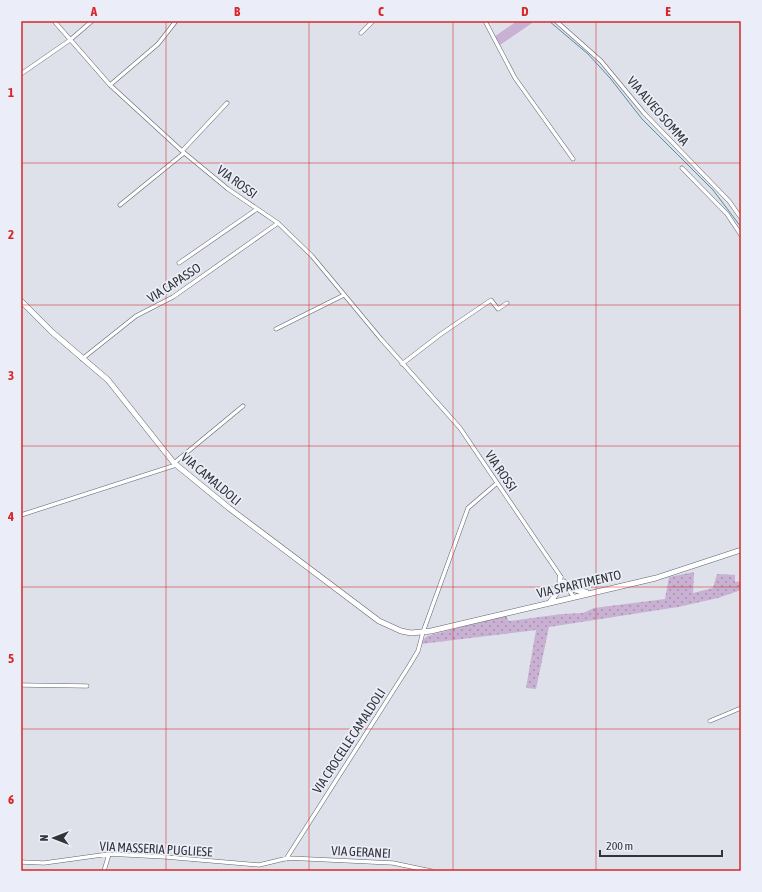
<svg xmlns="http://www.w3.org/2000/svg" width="762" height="892" viewBox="0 0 762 892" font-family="'Asap Condensed',sans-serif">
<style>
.grass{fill:url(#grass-dots)}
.pitch{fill:#c8b1d2}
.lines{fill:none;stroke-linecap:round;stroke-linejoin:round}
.stream{stroke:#568ba2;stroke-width:1}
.street-casing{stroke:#61646c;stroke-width:4.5}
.secondary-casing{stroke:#61646c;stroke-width:6}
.street{stroke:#fff;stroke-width:3.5}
.secondary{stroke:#fff;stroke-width:5}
.grid{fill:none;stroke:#d62828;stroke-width:1;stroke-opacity:0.55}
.labels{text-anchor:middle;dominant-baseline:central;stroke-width:3.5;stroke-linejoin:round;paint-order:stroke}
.street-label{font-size:13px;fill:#323437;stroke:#ebeef8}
.neatline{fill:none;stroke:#d62828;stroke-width:1.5}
.grid-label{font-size:13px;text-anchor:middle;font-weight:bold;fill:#d62828}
</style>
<defs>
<pattern id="grass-dots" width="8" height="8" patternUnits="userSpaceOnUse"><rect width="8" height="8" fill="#c8b1d2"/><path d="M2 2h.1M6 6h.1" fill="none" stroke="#a391ab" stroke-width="1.8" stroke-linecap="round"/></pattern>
</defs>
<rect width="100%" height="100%" fill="#dee1ea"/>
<path class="grass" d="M694 572 693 593 713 588 717 574 735 575V582L741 581V590L718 598 678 607 549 627 536 689 526 688 536 630 421 644 423 640 427 636 506 615 508 620 510 621 562 614 583 613 594 608 665 599 669 577Z"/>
<path class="pitch" d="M517 21H535L500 45 494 37Z"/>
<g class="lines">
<path class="stream" d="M549 21 588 54 610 78 642 119 713 190 741 227"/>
<defs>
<path id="street" d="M54 21 110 85 182 151 228 189 278 223 312 256 381 339 460 428 561 577
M485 21 515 78 573 159
M556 21 601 61 644 113 729 201 741 218
M361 33 373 21
M21 74 70 40 92 21
M110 85 158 44 176 21
M182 151 227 103
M682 168 727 214 741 235
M120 205 184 153
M179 263 257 209
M276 329 344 295
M82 359 136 316 173 297 278 223
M402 364 441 334 491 300 498 309 507 303
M174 463 243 406
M21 515 176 465
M565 584 573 596
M21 685 87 686
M710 721 741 708
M286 859 409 666 418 651 423 632 468 508 496 484
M21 862 44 863 109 854 166 857 259 865 288 858 393 863 431 871
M104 871 109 854"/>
<path id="secondary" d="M21 301 52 332 108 380 174 463 229 508 379 621 401 631 411 633 431 631 656 578 741 550
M564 582 575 590 586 592
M550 602 560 589V577"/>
</defs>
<use href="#street" class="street-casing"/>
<use href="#secondary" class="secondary-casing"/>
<use href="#street" class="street"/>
<use href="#secondary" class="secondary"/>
</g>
<path class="grid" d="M166 21V871M309 21V871M453 21V871M596 21V871M21 163H741M21 305H741M21 446H741M21 587H741M21 729H741"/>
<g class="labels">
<g class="street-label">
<text transform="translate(658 111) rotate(49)">VIA ALVEO SOMMA</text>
<text transform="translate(237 182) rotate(36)">VIA ROSSI</text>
<text transform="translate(174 283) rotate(-33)">VIA CAPASSO</text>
<text transform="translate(501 471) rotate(56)">VIA ROSSI</text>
<text transform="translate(211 479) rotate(40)">VIA CAMALDOLI</text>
<text transform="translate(579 584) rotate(-13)">VIA SPARTIMENTO</text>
<text transform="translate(349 741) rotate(-57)">VIA CROCELLE CAMALDOLI</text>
<text transform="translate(156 849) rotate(3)">VIA MASSERIA PUGLIESE</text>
<text transform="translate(361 852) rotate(3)">VIA GERANEI</text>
</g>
</g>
<rect width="762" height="892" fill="none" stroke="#ebeef8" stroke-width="44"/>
<g transform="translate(54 838) rotate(270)" stroke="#ebeef8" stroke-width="3" paint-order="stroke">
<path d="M0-3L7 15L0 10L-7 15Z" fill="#323437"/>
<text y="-6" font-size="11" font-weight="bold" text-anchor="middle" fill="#323437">N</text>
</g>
<path d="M600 850v6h122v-6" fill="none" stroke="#323437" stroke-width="2"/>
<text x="606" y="850" font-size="12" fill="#323437" stroke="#ebeef8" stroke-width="3" paint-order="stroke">200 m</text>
<rect x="22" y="22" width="718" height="848" class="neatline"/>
<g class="grid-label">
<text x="94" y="16">A</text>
<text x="237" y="16">B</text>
<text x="381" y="16">C</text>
<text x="525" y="16">D</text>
<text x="668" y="16">E</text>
<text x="11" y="97">1</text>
<text x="11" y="239">2</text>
<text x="11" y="380">3</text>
<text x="11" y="521">4</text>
<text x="11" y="663">5</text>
<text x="11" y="804">6</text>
</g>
</svg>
